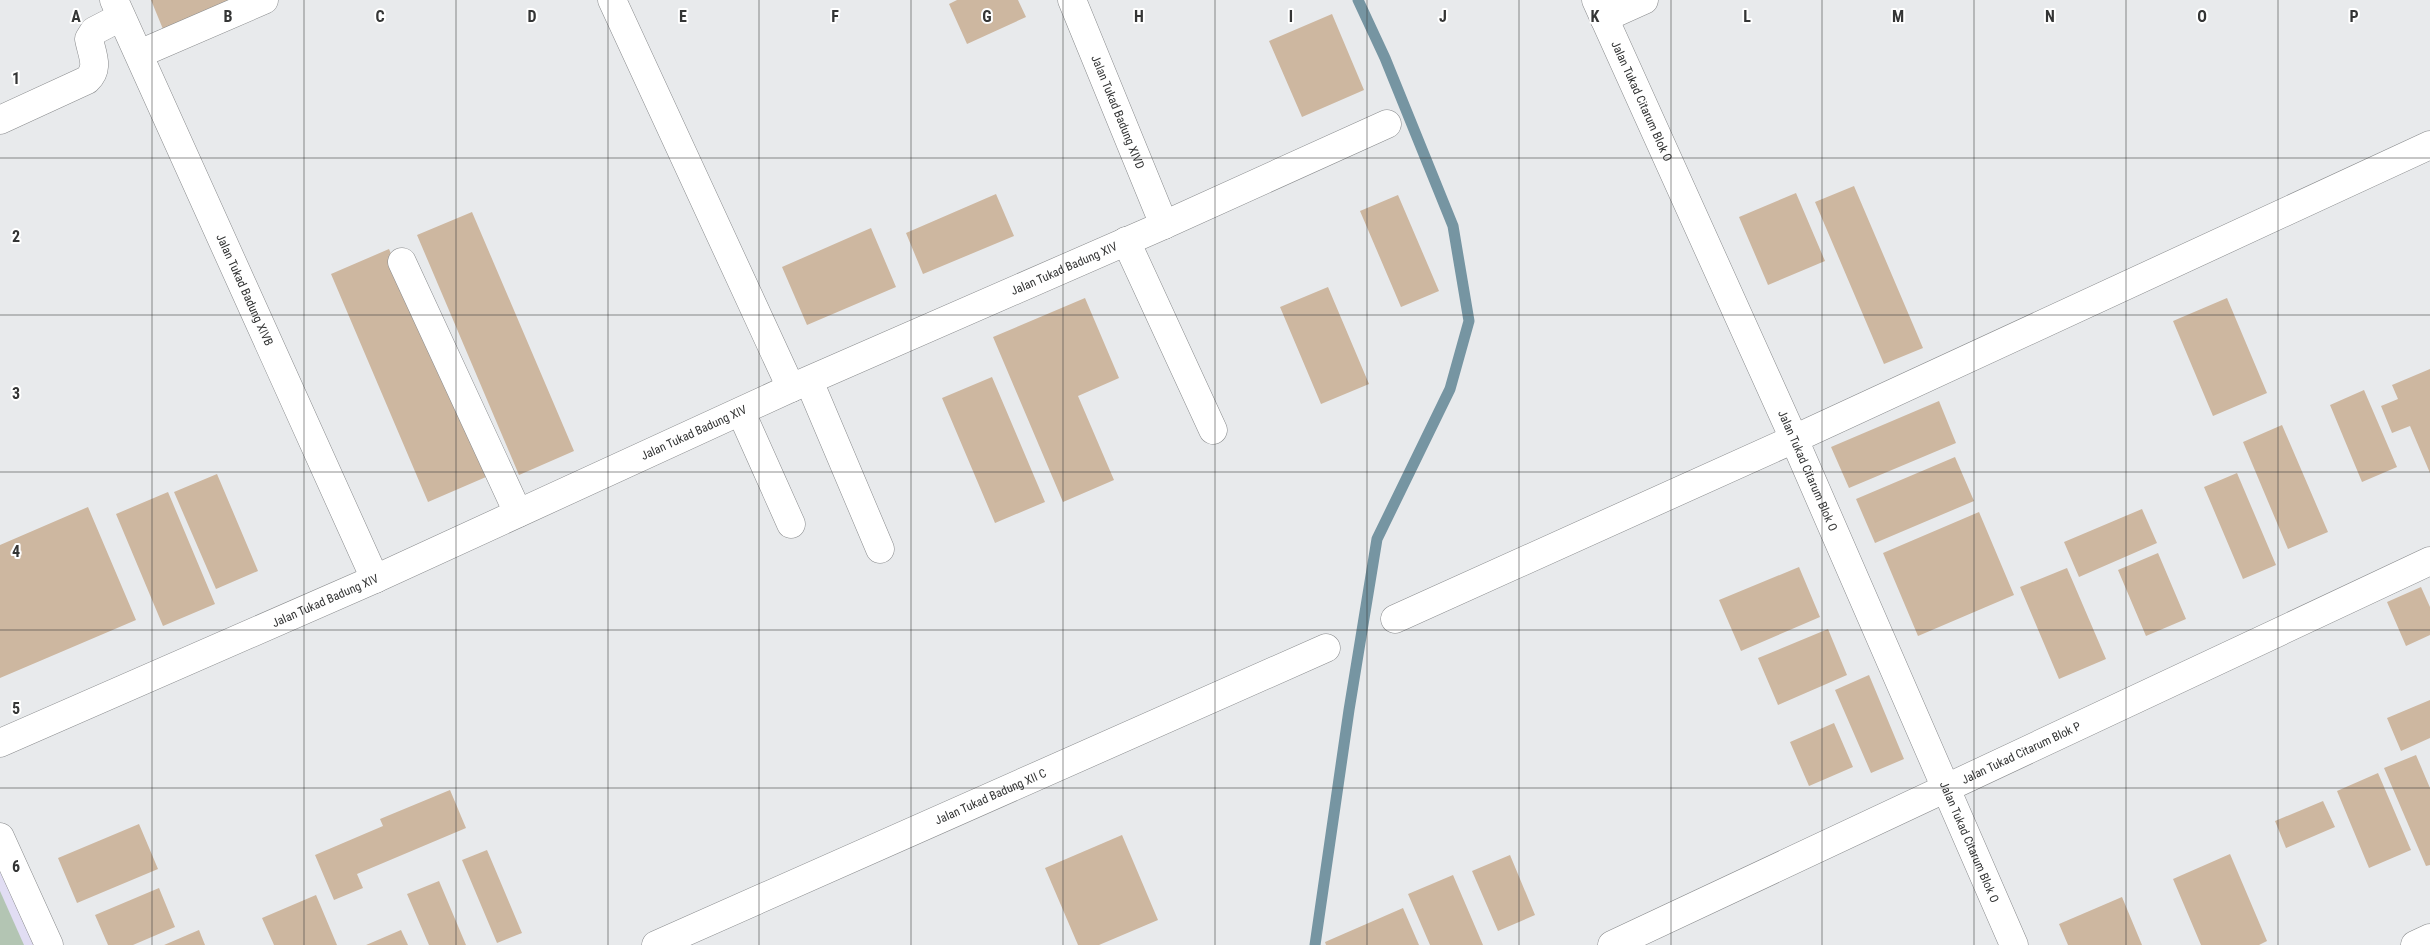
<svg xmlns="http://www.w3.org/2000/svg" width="2430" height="945" viewBox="0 0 2430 945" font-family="'Roboto Condensed',sans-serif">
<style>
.education{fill:#e1ddf3}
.garden{fill:#b3c5b3}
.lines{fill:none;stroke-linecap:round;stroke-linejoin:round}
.stream{stroke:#7695a2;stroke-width:11}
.building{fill:#cdb7a0}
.minor-casing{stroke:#888a8c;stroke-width:29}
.minor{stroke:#fff;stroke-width:28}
.grid{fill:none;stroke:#343535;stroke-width:1;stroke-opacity:0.55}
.labels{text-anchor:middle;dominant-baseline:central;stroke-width:4;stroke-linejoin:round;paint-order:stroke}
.street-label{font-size:12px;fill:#343535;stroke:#fff}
.grid-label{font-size:16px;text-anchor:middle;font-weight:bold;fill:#343535;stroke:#fff;stroke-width:4;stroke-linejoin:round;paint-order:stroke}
</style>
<rect width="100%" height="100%" fill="#e8eaec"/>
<path class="education" d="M0 866 35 945H0Z"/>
<path class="garden" d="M0 891 24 945H0Z"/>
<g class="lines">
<path class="stream" d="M1315 945 1349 710 1377 539 1450 389 1469 321 1453 226 1385 58 1358 0"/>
</g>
<path class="building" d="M151 0H243L165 34Z
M957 0H1018L1026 17 967 44 949 4Z
M1332 14 1364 90 1302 117 1269 41Z
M1854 186 1923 348 1884 364 1815 202Z
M1796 193 1825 261 1768 285 1739 217Z
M996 194 1014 236 923 274 906 233Z
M1398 195 1439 291 1401 307 1360 211Z
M472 212 574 451 519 475 417 235Z
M871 228 896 287 807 325 782 267Z
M389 249 486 477 428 502 331 274Z
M1328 287 1369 384 1321 404 1280 307Z
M1085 298 1119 378 1078 396 1114 480 1063 502 993 337Z
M2227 298 2267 393 2213 416 2173 321Z
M2430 369V473L2410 426 2392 433 2381 406 2398 399 2392 385Z
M992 377 1045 502 995 523 942 398Z
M2364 390 2397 467 2362 482 2330 405Z
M1939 401 1956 443 1849 488 1831 447Z
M2282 425 2328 532 2288 549 2243 442Z
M1955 457 1974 501 1875 543 1856 499Z
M2237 473 2276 565 2243 579 2204 487Z
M217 474 258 571 216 589 174 492Z
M168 492 215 604 163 626 116 514Z
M88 507 136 620 0 678V545Z
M2142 509 2157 543 2079 577 2064 542Z
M1979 512 2014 595 1918 636 1883 553Z
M2158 553 2186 619 2146 636 2118 570Z
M1799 567 1820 617 1741 651 1719 600Z
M2067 568 2106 659 2059 679 2020 587Z
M2421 587 2430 607V635L2406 646 2387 602Z
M1828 629 1847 675 1778 705 1758 658Z
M1869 675 1904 759 1871 773 1835 690Z
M2430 700V738L2401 751 2387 718Z
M1834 723 1853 767 1809 786 1790 742Z
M2416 755 2430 788V865L2426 866 2384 768Z
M2378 773 2411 850 2369 868 2337 791Z
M450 790 466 828 357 874 363 888 334 900 315 855 383 826 380 819Z
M2323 801 2335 827 2286 848 2275 821Z
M139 824 158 869 77 903 58 858Z
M1122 835 1158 920 1099 945H1078L1045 868Z
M487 850 522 933 497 943 462 860Z
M2230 854 2267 941 2259 945H2201L2173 879Z
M1510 855 1535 915 1498 931 1472 871Z
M1453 875 1483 945H1430L1408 894Z
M439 881 466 945H429L407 894Z
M159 888 175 927 133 945H108L95 915Z
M316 895 337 945H274L262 918Z
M2122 897 2142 945H2068L2059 924Z
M1403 908 1419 945H1326L1325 942Z
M199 930 205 945H164Z
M401 930 408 945H366Z"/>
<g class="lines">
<defs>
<g id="minor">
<path id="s1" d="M114 0 375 579"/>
<path d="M612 0 791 388"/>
<path id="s2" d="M1072 0 1164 225"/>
<path id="s3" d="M1596 0 1794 439 2014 945"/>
<path d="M1604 18 1644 0"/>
<path d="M139 54 264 0"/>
<path d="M0 120 87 80C100 68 92 55 89 39L94 31 121 17"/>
<path d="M1126 241 1213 430"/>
<path d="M402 262 518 513"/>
<path d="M809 381 880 549"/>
<path d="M741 412 791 524"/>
<path d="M1395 619 1794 439 2430 145"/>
<path id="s4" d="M0 743 375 579 791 388 1164 225 1387 124"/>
<path d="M0 837 49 945"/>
<path id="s5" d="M656 945 1326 648"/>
<path id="s6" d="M1612 945 2430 561"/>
<path d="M2415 945 2430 938"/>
</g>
</defs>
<use href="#minor" class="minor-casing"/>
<use href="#minor" class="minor"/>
</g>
<path class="grid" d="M152 0V945M304 0V945M456 0V945M608 0V945M759 0V945M911 0V945M1063 0V945M1215 0V945M1367 0V945M1519 0V945M1671 0V945M1822 0V945M1974 0V945M2126 0V945M2278 0V945M0 158H2430M0 315H2430M0 472H2430M0 630H2430M0 788H2430"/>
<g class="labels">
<g class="street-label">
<text stroke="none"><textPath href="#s3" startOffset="111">Jalan Tukad Citarum Blok O</textPath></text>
<text stroke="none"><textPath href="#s2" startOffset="121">Jalan Tukad Badung XIVD</textPath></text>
<text stroke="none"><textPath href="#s4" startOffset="1165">Jalan Tukad Badung XIV</textPath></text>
<text stroke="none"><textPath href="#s1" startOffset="318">Jalan Tukad Badung XIVB</textPath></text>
<text stroke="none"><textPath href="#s4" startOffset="760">Jalan Tukad Badung XIV</textPath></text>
<text stroke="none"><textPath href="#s3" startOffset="516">Jalan Tukad Citarum Blok O</textPath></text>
<text stroke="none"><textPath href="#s4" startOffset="355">Jalan Tukad Badung XIV</textPath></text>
<text stroke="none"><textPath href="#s6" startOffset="452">Jalan Tukad Citarum Blok P</textPath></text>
<text stroke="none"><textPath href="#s5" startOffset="366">Jalan Tukad Badung XII C</textPath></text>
<text stroke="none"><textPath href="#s3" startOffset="921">Jalan Tukad Citarum Blok O</textPath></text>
</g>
</g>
<g class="grid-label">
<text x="76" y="22">A</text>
<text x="228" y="22">B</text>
<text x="380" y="22">C</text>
<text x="532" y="22">D</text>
<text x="683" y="22">E</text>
<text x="835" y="22">F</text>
<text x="987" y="22">G</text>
<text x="1139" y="22">H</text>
<text x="1291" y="22">I</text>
<text x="1443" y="22">J</text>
<text x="1595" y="22">K</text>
<text x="1747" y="22">L</text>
<text x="1898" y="22">M</text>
<text x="2050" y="22">N</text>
<text x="2202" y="22">O</text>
<text x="2354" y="22">P</text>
<text x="16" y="84">1</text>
<text x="16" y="242">2</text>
<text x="16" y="399">3</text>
<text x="16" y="557">4</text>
<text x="16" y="714">5</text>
<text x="16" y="872">6</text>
</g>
</svg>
